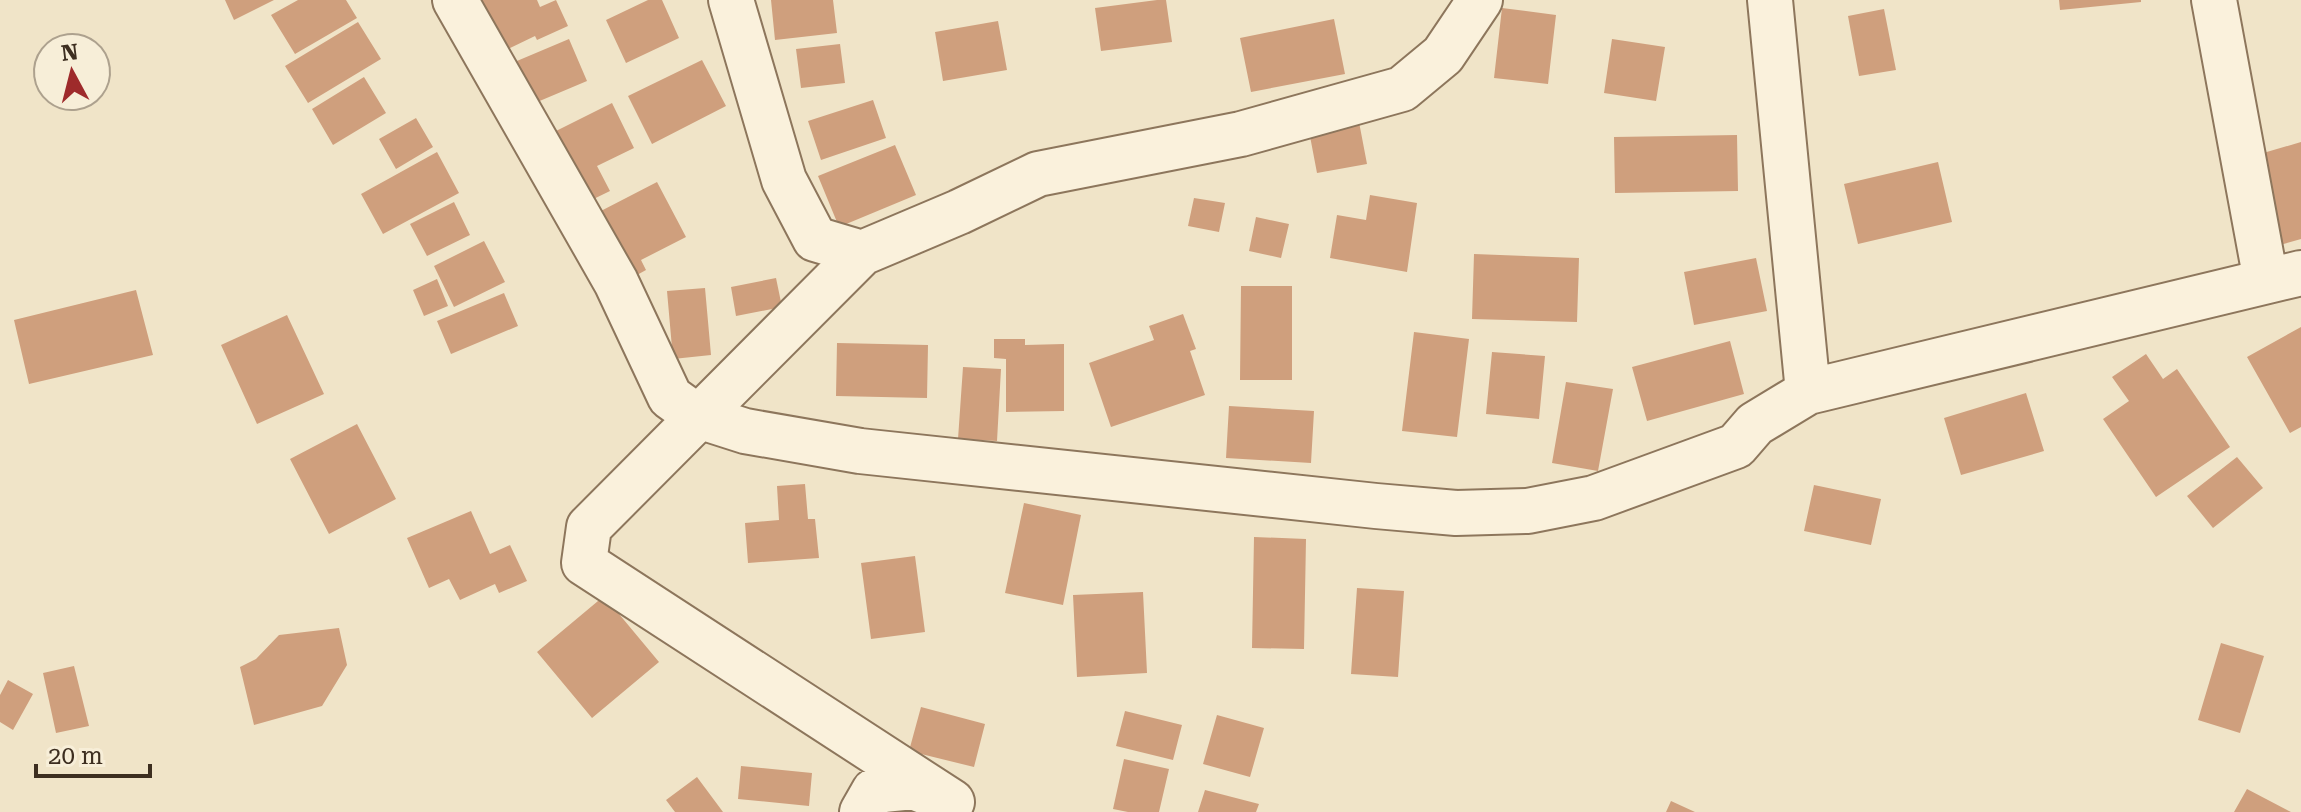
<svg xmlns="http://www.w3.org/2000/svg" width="2301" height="812" viewBox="0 0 2301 812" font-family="'Roboto Serif',serif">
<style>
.building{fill:#cf9f7d}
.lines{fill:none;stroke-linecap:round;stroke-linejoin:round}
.minor-casing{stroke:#8d765c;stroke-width:48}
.minor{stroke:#faf1dc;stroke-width:44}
</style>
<rect width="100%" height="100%" fill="#f0e4c8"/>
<path class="building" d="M225 0H274L234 20Z
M298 0H346L357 18 295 54 271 15Z
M482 0H537L540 7 556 0 568 26 537 40 535 36 506 50Z
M648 0H662L679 38 626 63 606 20Z
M771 0H833L837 33 775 40Z
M1157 0H1166L1172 42 1101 51 1095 8Z
M2059 0H2141V2L2060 10Z
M1502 8 1556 15 1548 84 1494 78Z
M1884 9 1896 70 1859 76 1848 16Z
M1334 19 1345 74 1251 92 1240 38Z
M998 21 1007 70 943 81 935 32Z
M358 22 381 59 308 103 285 66Z
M569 39 587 81 523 108 505 66Z
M1612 39 1665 47 1656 101 1604 93Z
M840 44 845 83 801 88 796 49Z
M702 60 726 106 652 144 628 96Z
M364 77 386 113 333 145 312 109Z
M873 100 886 138 821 160 808 121Z
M612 103 634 148 597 166 610 191 571 210 538 140Z
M416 118 433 147 396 169 379 139Z
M1359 122 1367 164 1317 173 1309 131Z
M1737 135 1738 191 1615 193 1614 137Z
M2301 142V239L2280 245 2253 156Z
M895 145 916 195 839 227 818 176Z
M437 152 459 193 383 234 361 194Z
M1938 162 1952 222 1858 244 1844 184Z
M657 182 686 237 641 260 646 270 617 286 597 213Z
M1370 195 1417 203 1407 272 1330 258 1337 215 1366 220Z
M1194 198 1225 203 1219 232 1188 226Z
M454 202 470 235 427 256 410 224Z
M1256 217 1289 224 1281 258 1249 251Z
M484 241 505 282 454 307 434 266Z
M1474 254 1579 258 1577 322 1472 319Z
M1756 258 1767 311 1694 325 1684 272Z
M776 278 782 307 736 316 731 287Z
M437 279 448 306 424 316 413 290Z
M1241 286H1292V380H1240Z
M705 288 711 355 673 359 667 291Z
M136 290 153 355 29 384 14 320Z
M504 293 518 326 451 354 437 321Z
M1183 314 1196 349 1190 351 1205 395 1111 427 1089 363 1154 340 1149 326Z
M287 315 324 394 257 424 221 345Z
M2301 327V427L2290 433 2247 357Z
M1414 332 1469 339 1457 437 1402 431Z
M994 339H1025V345L1064 344V411L1006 412V359L994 358Z
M1730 341 1744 394 1647 421 1632 367Z
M837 343 928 345 927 398 836 396Z
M1492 352 1545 356 1539 419 1486 414Z
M2146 354 2163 379 2177 369 2230 447 2156 497 2103 419 2129 401 2112 377Z
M963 367 1001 369 997 441 958 439Z
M1566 382 1613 389 1598 471 1552 463Z
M2026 393 2044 451 1961 475 1944 418Z
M1229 406 1314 411 1311 463 1226 458Z
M357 424 396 499 329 534 290 459Z
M2237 457 2263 488 2213 528 2187 496Z
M805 484 808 519H815L819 558 748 563 745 523 779 520 777 486Z
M1814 485 1881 499 1871 545 1804 531Z
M1024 503 1081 515 1063 605 1005 593Z
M471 511 490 554 510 545 527 581 499 593 495 584 460 600 449 579 429 588 407 538Z
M1254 537 1306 539 1304 649 1252 648Z
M915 556 925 632 871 639 861 563Z
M1357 588 1404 591 1398 677 1351 674Z
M1143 592 1147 673 1077 677 1073 595Z
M604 596 659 662 592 718 537 652Z
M339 628 347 665 322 706 254 725 240 667 256 659 279 635Z
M2221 643 2264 656 2240 733 2198 720Z
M74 666 89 726 56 733 43 673Z
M8 680 33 694 13 730 0 722V695Z
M921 707 985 724 974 767 909 751Z
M1125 711 1182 725 1173 760 1116 746Z
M1217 715 1264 728 1250 777 1203 764Z
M1124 759 1169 769 1159 812H1128L1113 809Z
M741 766 812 773 809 806 738 799Z
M697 777 723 812H675L666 800Z
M2247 789 2291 812H2234Z
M1205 790 1259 804 1256 812H1198Z
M1671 801 1695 812H1666Z"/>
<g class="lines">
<defs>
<path id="minor" d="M455 0 616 282 670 397 695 415 745 431 860 451 1376 506 1456 513 1528 511 1594 498 1736 446 1755 424 1808 392 2301 273
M731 0 784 180 815 239 862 253 959 212 1038 174 1241 134 1402 89 1443 55 1480 0
M1770 0 1808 392
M2214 0 2266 281
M862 253 589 527 584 563 952 802
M862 812 874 791 913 787 936 796"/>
</defs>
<use href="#minor" class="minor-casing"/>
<use href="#minor" class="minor"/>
</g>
<g transform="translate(72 72) rotate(353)"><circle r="38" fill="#f7eed8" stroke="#ada18e" stroke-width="2"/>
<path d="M0-6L14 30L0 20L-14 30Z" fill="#9e2a2b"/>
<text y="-12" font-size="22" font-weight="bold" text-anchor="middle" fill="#3d2e20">N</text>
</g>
<path d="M36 764v12h114v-12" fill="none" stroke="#3d2e20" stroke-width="4"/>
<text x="48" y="764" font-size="24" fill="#3d2e20" stroke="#f7eed8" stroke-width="6" paint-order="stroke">20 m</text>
</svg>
